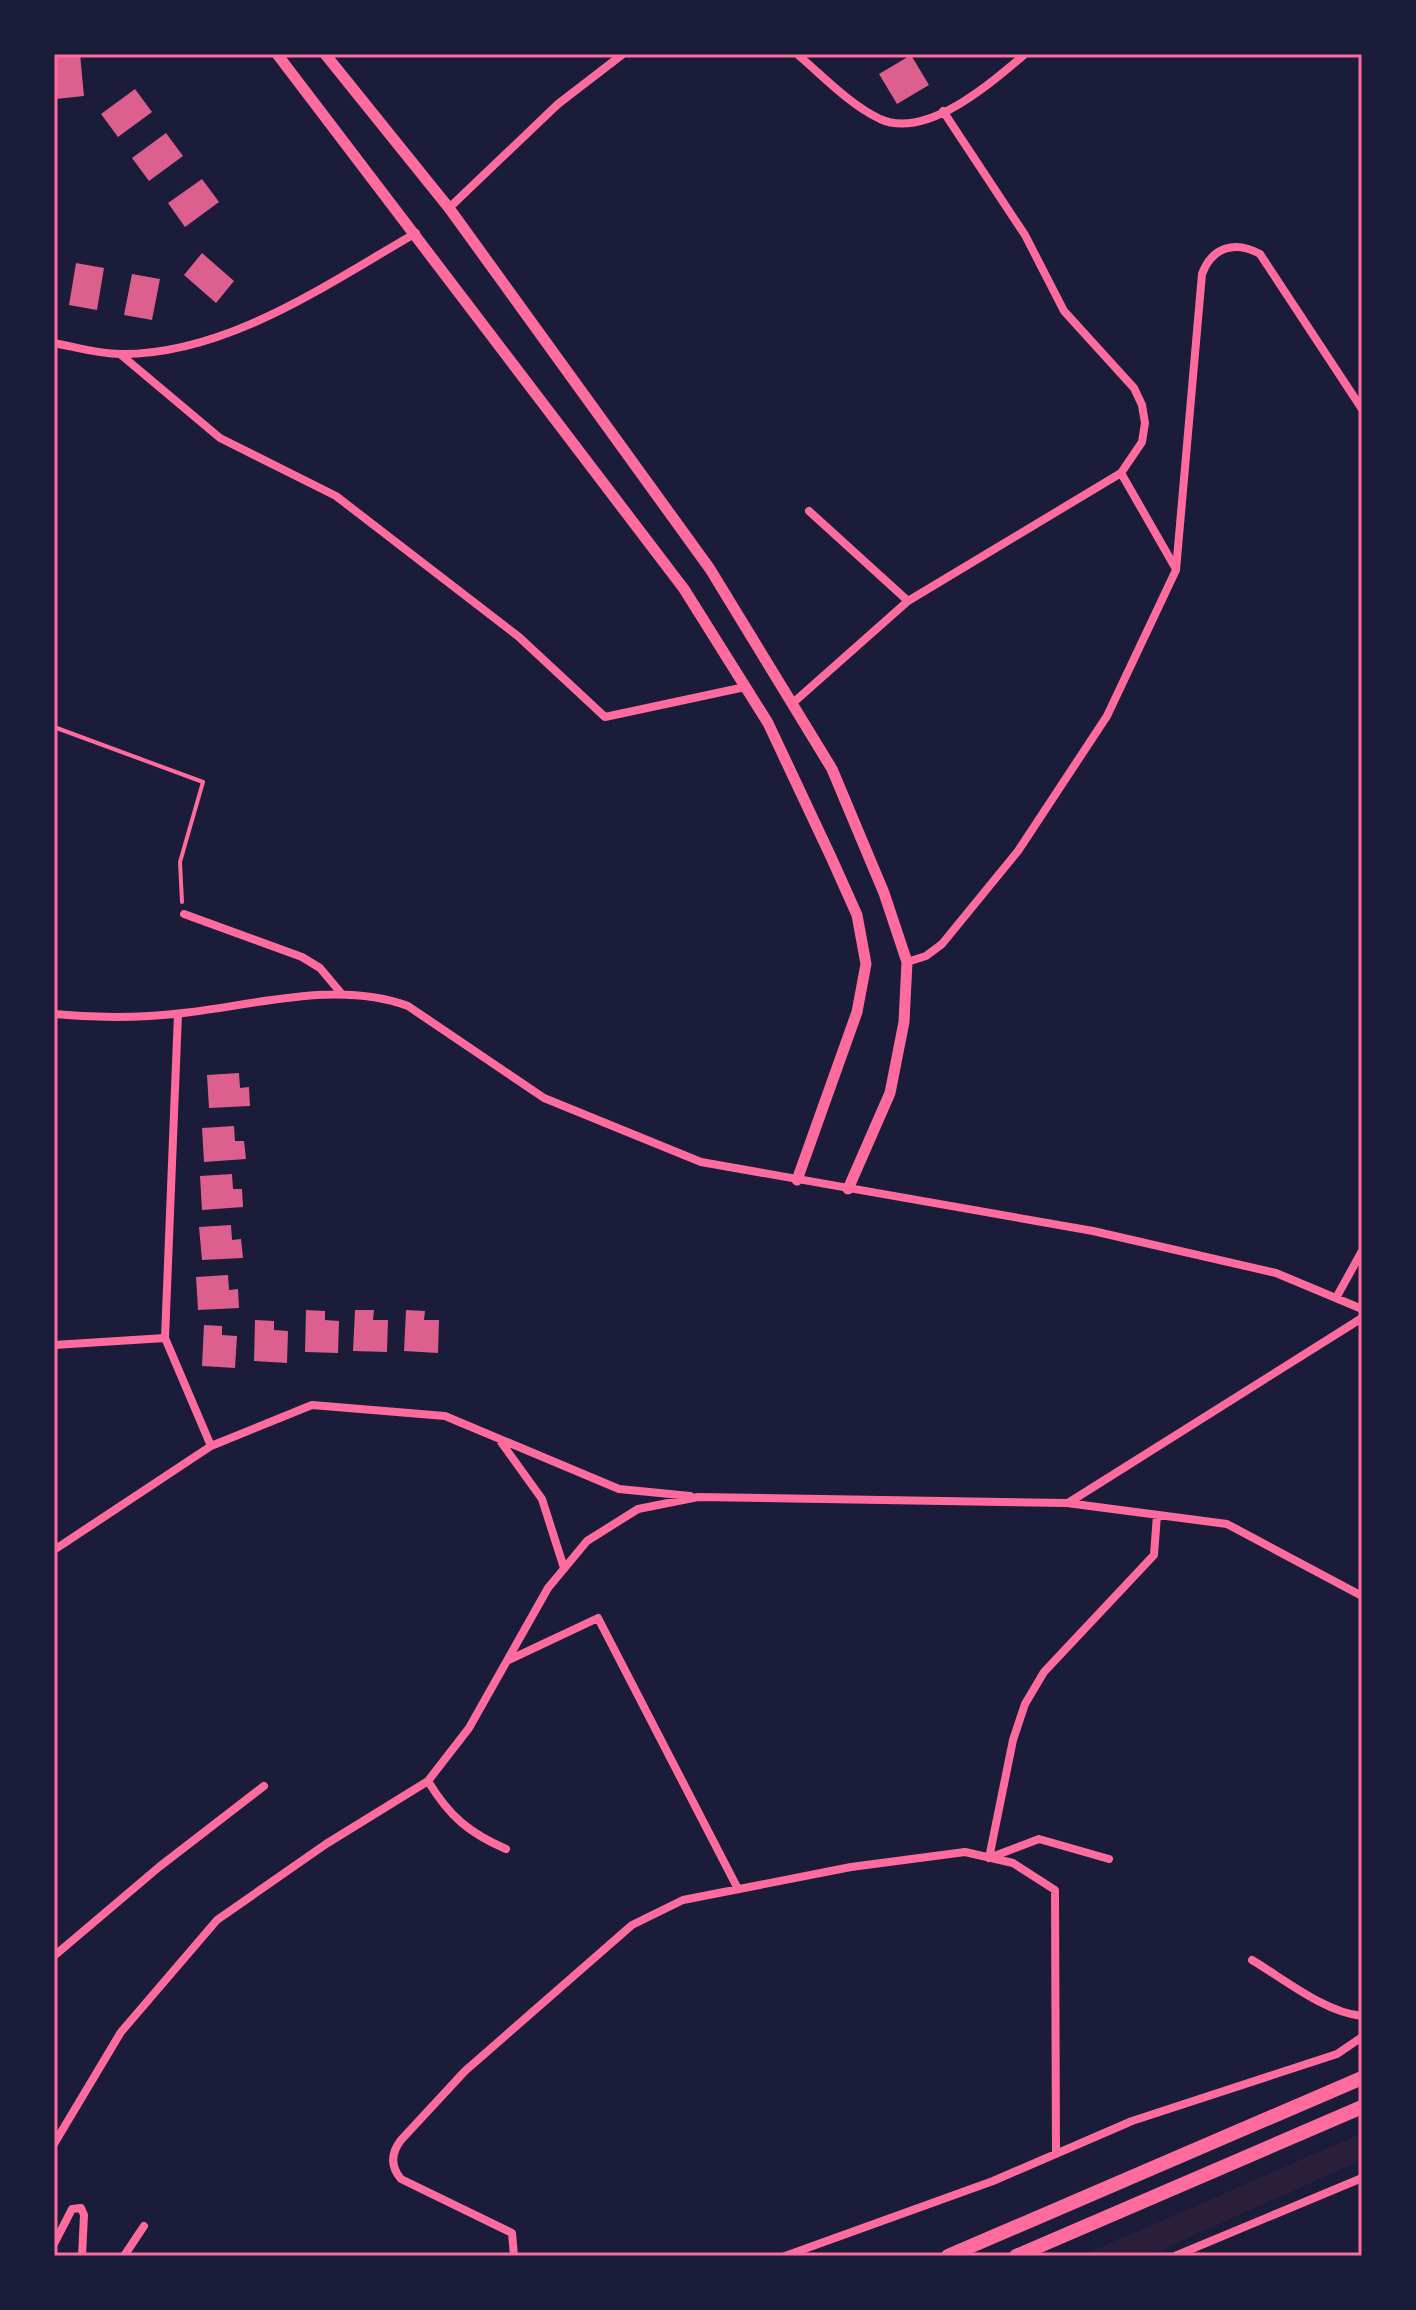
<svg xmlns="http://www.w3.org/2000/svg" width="1416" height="2310" viewBox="0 0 1416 2310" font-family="Rubik,sans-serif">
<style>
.green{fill:#2a1e3b}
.building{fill:#dd5f8e}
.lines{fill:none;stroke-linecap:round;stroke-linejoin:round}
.path{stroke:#ff6b9d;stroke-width:4}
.minor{stroke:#ff6b9d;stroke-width:8}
.tertiary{stroke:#ff6b9d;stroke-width:11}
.trunk{stroke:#ff6b9d;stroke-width:14}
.neatline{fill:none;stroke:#ff6b9d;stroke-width:3}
</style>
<rect width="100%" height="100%" fill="#1b1b3a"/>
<path class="green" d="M1362 2133V2160L1148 2256H1081Z"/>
<path class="building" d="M80 54 84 96 56 99 54 57Z
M911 55 929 85 897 104 879 74Z
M135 89 152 112 118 137 101 114Z
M166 133 183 156 149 181 132 158Z
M202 179 219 202 185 227 168 203Z
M202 253 234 281 216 303 184 275Z
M76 263 104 268 97 310 69 305Z
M132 274 160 279 152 320 124 315Z
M239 1073 240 1088 249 1087 250 1106 209 1108 207 1075Z
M234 1126 235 1141H244L246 1159 204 1162 202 1128Z
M232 1174 233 1189H242L243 1207 202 1210 200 1176Z
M231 1225 232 1240 241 1239 243 1258 202 1260 199 1227Z
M228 1275 229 1290 238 1289 239 1308 198 1310 196 1277Z
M306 1310 325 1311V1320L339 1321 338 1353 305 1352Z
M355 1310H374L373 1320H388L387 1352 353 1351Z
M406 1310 425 1311 424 1320H439L438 1353 404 1351Z
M255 1320 274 1321V1330L288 1331 287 1363 254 1361Z
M204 1325 222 1326V1335L237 1336 235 1368 202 1366Z"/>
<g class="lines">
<path class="path" d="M54 727 203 782 180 862 182 902"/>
<path class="minor" d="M797 54C823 76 849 104 880 119 926 140 992 83 1025 54
M943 111 1025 235 1064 311 1134 388 1142 405 1145 423 1142 442 1121 473
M449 208 558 104 623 54
M54 343C75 347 99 354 120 354 227 355 327 284 416 233
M120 354 220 438 336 496 519 637 605 717 745 687
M809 511 908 601
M794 702 908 601 1121 473 1176 569
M184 914 302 957 320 968 341 993
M907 962 926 956 942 944 1018 851 1107 716 1176 570 1202 274C1212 247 1235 240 1260 254L1362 409
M54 1014C96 1018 141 1018 183 1013 255 1005 338 980 408 1006L544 1098 701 1162 1093 1231 1276 1273 1362 1309
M178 1014 165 1338 211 1446
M1336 1298 1362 1251
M54 1345 165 1338
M501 1442 542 1499 564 1568
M1068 1503 1362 1318
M54 1550 211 1446 312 1405 445 1416 619 1489 690 1496
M509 1660 598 1618 738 1889
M428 1781C449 1816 469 1833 506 1849
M989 1858 1013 1740 1025 1704 1044 1672 1154 1555 1157 1515
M989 1858 1039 1839 1109 1859
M54 1956 159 1867 264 1786
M1252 1960C1284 1979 1324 2012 1362 2016
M54 2144 121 2032 217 1920 326 1844 428 1781 469 1728 548 1588 587 1541 638 1509 698 1497 1067 1503 1227 1524 1362 1596
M54 2244 72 2209 81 2208 84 2215 82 2256
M124 2256 144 2226
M514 2256 512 2233 401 2179C390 2166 391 2153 401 2140L465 2071 632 1925 683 1900 851 1867 965 1852 1013 1863 1055 1890 1056 2154
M785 2256 993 2181 1132 2121 1337 2054 1362 2037
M1175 2256 1362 2178"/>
<path class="tertiary" d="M277 54 684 589 768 723 831 857 857 915 866 964 857 1012 797 1180
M325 54 449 208 710 569 832 769 884 893 907 962 904 1022 890 1093 848 1189"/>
<path class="trunk" d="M948 2256 1362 2078
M1016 2256 1362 2107"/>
</g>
<rect width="1416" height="2310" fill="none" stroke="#1b1b3a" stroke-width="112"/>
<rect x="56" y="56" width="1304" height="2198" class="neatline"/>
</svg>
